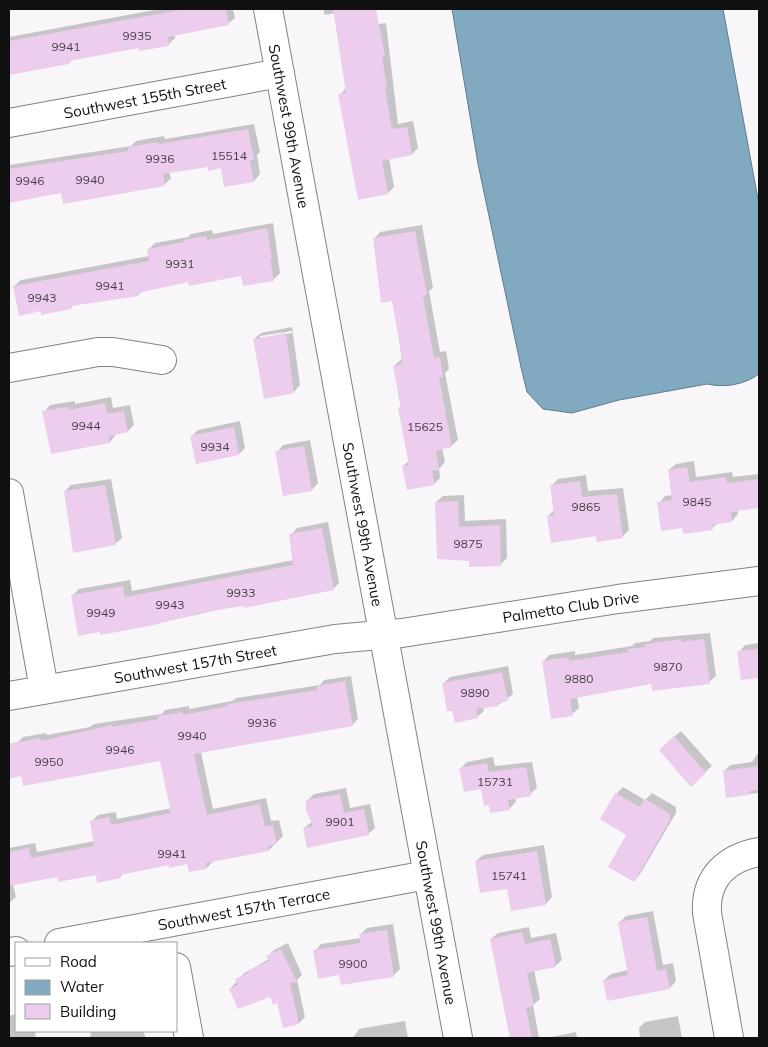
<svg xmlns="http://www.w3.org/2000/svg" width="768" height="1047" viewBox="0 0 768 1047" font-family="Mulish,sans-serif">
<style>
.water{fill:#81a9c0;stroke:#5f7b8c}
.shadow{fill:#0003;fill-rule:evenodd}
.building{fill:#eccded}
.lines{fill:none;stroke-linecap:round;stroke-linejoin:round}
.minor-casing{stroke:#848184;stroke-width:30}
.minor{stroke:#fff;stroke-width:28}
.labels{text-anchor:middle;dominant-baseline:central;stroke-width:4;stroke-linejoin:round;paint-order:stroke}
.number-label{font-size:12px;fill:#483f48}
.street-label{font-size:15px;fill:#111011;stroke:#fff}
</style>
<rect width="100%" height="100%" fill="#f9f6f9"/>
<path class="water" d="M452 9H723L759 205V374C744 385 724 388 707 384L619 400 572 413 543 409 527 392 521 367 478 164Z"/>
<path class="shadow" d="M160 9H233L235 18 228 24 175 35V38L169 44 140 47 73 59 69 63 9 74V37Z
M323 9H375L378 24 386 23 398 124 413 121 418 148 412 154 389 158 394 187 388 193 340 95 346 88 335 13 325 15Z
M254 124 260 152 257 155 260 174 254 181 222 167 209 165 169 172 171 178 164 185 62 192 9 201V165L131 146 136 141 164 136 165 139Z
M273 223 280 273 273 280 242 274 189 281 143 290 138 295 75 304 71 308 42 310 14 286 21 280 149 256 148 250 155 243 188 237 191 234 212 230 213 234Z
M422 225 433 288 429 291 440 352 446 351 449 369 445 373 458 440 451 446 442 448 445 462 439 469 440 478 434 484 403 466 409 461 394 366 402 359 393 300 374 239 380 232Z
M292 327 300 385 294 392 254 339 261 333ZM292 331V333L260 339V336Z
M111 397 113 408 130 405 134 425 128 431 116 434 110 442 44 412 50 405 75 401V404Z
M240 421 245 448 239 454 192 436 198 430Z
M310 440 318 483 312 490 277 452 283 445Z
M694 461 696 477 732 472 733 477 759 474V507L737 510 738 514 732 521 718 523 712 528 683 526 659 503 665 496 673 495 669 470 676 464Z
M586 475 588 491 623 488 629 530 622 537 597 535 548 516 555 509 551 486 558 479Z
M111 479 122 538 115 544 65 491 71 485Z
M464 495 465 521 506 519 507 558 500 565 470 560 436 502 443 496Z
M328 522 339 583 333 589 244 604 154 624 72 596 79 589 130 580 132 591 294 560 291 535 297 528Z
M710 633 716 676 709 682 652 683 577 696 579 708 572 714 543 662 549 655 575 651V655L632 646 635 643 650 641 653 638Z
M759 643V676L742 678 739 652 745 645Z
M508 666 513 694 498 705 483 707 484 711 477 717 443 684 450 677Z
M351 676 358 719 352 725 201 752 213 809 266 798 271 821 279 820 283 836 269 850 213 861 207 868 188 863 170 864 125 872 120 877 97 874 58 876 13 884 16 897 9 903V848L35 843 37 852 95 841 91 822 98 815 116 812 117 819 172 808 161 760 9 777V744L18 742 23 737 46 733 47 735 90 727 94 724 162 714 165 710 189 706V709L232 701 236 698 320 685 324 680Z
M681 731 712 766 691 785 667 743Z
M758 753 759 793 727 796 724 771 731 765 752 762Z
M493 757 495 766 532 762 537 788 530 794 515 797 516 802 509 809 490 804 482 788 461 768 467 762Z
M623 787 645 800 652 793 676 807V813L640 874 634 881 628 835 602 819 616 794Z
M346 788 350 808 370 804 375 828 368 834 304 828 313 821 307 801 314 794Z
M544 845 552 897 546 904 508 887 476 861 483 855Z
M653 911 663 965 673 963 676 981 670 988 604 980 611 974 628 970 619 923 626 916Z
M393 924 400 969 393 976 340 974 315 951 321 944 361 938 360 935 367 928Z
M529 927 531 938 556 933 562 960 555 966 534 970 540 999 533 1005 539 1038H510L491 939 498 933Z
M288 943 302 975 297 980 305 1017 299 1023 284 1027 278 1001 271 995 230 989 243 974 269 959 268 956 274 950Z
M16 1014V1031H35L36 1038H9V1016Z
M678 1016 682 1038H640L639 1028 645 1022Z
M405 1021 408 1038H353L359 1029Z
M90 1031H143L146 1038H89L91 1034Z
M576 1032 577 1038H546Z"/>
<path class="building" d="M185 9H226L229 25 168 37 169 46 139 51V48L69 61V64L9 75V41Z
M333 9H376L385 56 382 57 387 87 385 88 392 129 407 127 412 155 382 161 388 194 358 200 338 94 346 93Z
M248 129 254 160H250L254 182 224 187 221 168 208 171V167L163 174 165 186 63 204 61 193 9 203V169L128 151V147L158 142 159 144Z
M267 228 272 258 270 259 274 281 243 286 241 276 189 286 188 282 138 293 139 296 71 306V309L41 315V311L19 316 13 286 149 261 147 249 184 242 183 240 206 236 207 240Z
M415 231 427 295 423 296 434 358 440 357 443 377H439L452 447 436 451 439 470 432 471 435 485 407 490 402 466 409 465 398 408 401 407 393 366 402 364 400 346 392 301 381 303 373 238Z
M286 333 294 393 264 399 253 339Z
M105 403 107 414 124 411 128 432 109 436 110 443 51 454 42 411 68 407 69 410Z
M234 427 239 455 196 464 190 436Z
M304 446 312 491 283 496 275 451Z
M687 467 690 482 726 477 727 483 759 479V508L731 512 732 522 712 525 713 530 683 534 682 528 661 531 657 502 672 500 668 470Z
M580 481 582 497 617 494 623 538 597 542 596 536 551 543 547 516 554 515 550 485Z
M105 485 116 545 73 553 64 491Z
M458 501 459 527 500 525 501 566 469 567V561L437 559 435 502Z
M322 528 334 590 244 608 243 606 199 613 154 625 100 635V632L78 636 71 595 123 586 125 597 293 565 289 534Z
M681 639 682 642 704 639 710 684 652 691 651 684 570 699 573 716 551 719 542 661 569 657V661L628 652 627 649 646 647 645 644Z
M759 649V678L741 680 737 651Z
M502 672 508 701 498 703 499 706 476 709 478 718 455 723 452 711H447L442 683Z
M345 681 353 726 194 754 207 815 260 804 265 827 273 825 277 844 268 846 269 851 206 863 207 869 189 872 187 864 169 868V865L120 875 121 878 97 883 96 875 58 882 57 877 9 886V852L29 848 31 858 94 846 90 821 109 817 111 825 171 813 160 761 23 786 21 776 9 779V744L40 738 41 741 112 725V727L158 719V716L183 712V715L228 706V704L317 690V686Z
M674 736 706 773 691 787 659 750Z
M487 763 489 772 526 767 531 796 508 800 510 810 490 813 489 805 484 806 481 789 464 792 459 768Z
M759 766V790L750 791V795L726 798 723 771Z
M615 793 640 807 645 799 670 814V820L634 882 608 867 626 835 600 819Z
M340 794 344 813 364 809 369 835 307 848 303 828 313 826 306 810V800Z
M537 851 546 905 511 911 507 889 480 893 475 861Z
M647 917 657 971 666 969 670 989 607 1001 603 980 628 975 618 922Z
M387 930 394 977 341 985 339 975 318 979 313 950 360 943 359 934Z
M522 932 525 944 550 939 556 967 527 973 534 1006 526 1008 532 1038H510L490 939Z
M281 949 297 982 290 983 299 1024 283 1028 277 1003 273 1005 270 997 238 1009 229 989 238 985 235 979 248 973 247 971 269 961 266 956Z"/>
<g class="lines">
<defs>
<g id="minor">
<path id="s1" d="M268 9 458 1038"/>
<path id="s2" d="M9 123 280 73"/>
<path d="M9 368 98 352H113L162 360"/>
<path d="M9 493 44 689"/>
<path id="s3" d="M9 696 335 639 402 633 618 599 759 581"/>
<path id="s4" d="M59 943 427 875"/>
<path d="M9 952 16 951"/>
<path d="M176 967 189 1038"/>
<path d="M729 1038 707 913C705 878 726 858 759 852"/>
</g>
</defs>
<use href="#minor" class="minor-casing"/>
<use href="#minor" class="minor"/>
</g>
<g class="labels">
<g class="number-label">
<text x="137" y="35">9935</text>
<text x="66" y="46">9941</text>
<text x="229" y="155">15514</text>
<text x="160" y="158">9936</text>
<text x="90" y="179">9940</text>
<text x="30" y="180">9946</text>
<text x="180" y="263">9931</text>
<text x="110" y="285">9941</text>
<text x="42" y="297">9943</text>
<text x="86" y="425">9944</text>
<text x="425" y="426">15625</text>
<text x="215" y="446">9934</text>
<text x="697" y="501">9845</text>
<text x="586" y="506">9865</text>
<text x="468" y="543">9875</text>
<text x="241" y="592">9933</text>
<text x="170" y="604">9943</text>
<text x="101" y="612">9949</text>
<text x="668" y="666">9870</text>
<text x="579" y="678">9880</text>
<text x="475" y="692">9890</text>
<text x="262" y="722">9936</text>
<text x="192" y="735">9940</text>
<text x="120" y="749">9946</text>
<text x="49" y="761">9950</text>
<text x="495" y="781">15731</text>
<text x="340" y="821">9901</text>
<text x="172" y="853">9941</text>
<text x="509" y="875">15741</text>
<text x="353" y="963">9900</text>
</g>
<g class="street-label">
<text stroke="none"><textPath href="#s2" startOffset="138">Southwest 155th Street</textPath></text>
<text stroke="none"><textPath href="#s1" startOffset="119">Southwest 99th Avenue</textPath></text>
<text stroke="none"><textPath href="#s1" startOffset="524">Southwest 99th Avenue</textPath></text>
<text stroke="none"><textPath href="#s3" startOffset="569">Palmetto Club Drive</textPath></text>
<text stroke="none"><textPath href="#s3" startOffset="189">Southwest 157th Street</textPath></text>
<text stroke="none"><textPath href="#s4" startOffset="188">Southwest 157th Terrace</textPath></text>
<text stroke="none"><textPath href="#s1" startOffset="929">Southwest 99th Avenue</textPath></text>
</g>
</g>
<rect width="768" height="1047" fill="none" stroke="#111011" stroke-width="20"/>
<rect x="15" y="942" width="162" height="90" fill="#ffffff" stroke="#a09fa0"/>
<rect x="25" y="958" width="25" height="8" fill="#ffffff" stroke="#a09fa0"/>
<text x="60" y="967" font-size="15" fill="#111011">Road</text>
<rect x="25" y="980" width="25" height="15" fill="#81a9c0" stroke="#a09fa0"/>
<text x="60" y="992" font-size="15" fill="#111011">Water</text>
<rect x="25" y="1004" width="25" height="15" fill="#eccded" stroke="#a09fa0"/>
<text x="60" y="1017" font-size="15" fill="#111011">Building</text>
</svg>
